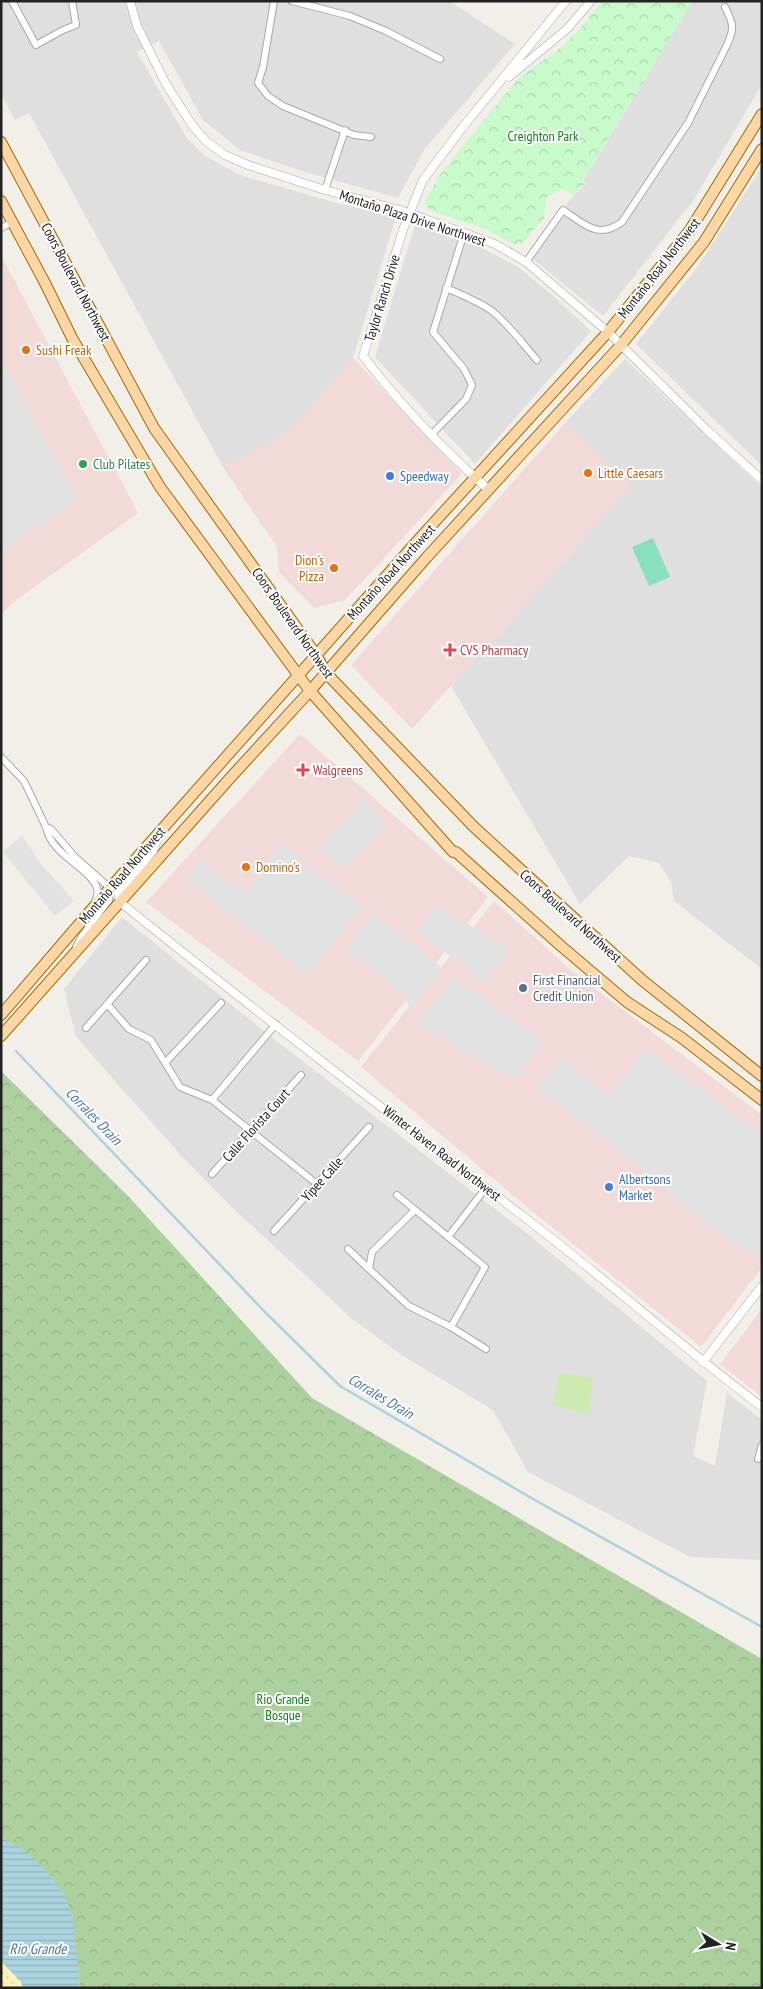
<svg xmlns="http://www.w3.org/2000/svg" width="763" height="1989" viewBox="0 0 763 1989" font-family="'PT Sans Narrow',sans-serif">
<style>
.residential{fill:#e0dfdf}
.commercial{fill:#f2dad9}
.grass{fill:#cdebb0}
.forest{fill:url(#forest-crowns)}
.sand{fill:url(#sand-dots)}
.park{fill:url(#park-crowns)}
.pitch{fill:#88e0be}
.parking{fill:#e2e2e2}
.water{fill:url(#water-rules)}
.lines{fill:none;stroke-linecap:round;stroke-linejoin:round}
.stream{stroke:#aad3df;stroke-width:2.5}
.minor-casing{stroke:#a9a9a9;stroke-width:8}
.tertiary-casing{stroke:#a9a9a9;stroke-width:9}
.primary-casing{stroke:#a06b00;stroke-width:12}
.minor{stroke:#fff;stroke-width:6}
.tertiary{stroke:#fff;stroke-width:8}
.primary{stroke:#fcd6a4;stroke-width:10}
.food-dot{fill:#e8710a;stroke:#fff;stroke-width:2}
.leisure-dot{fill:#2e9e5b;stroke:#fff;stroke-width:2}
.shop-dot{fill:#3f7fe0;stroke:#fff;stroke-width:2}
.health-dot{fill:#e0444e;stroke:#fff;stroke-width:2}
.service-dot{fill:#5c6f8a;stroke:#fff;stroke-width:2}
.labels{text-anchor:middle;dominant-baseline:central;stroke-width:4;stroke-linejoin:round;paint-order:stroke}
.park-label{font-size:14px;fill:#0c8416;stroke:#fff}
.street-label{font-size:14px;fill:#222;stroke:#fff}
.food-label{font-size:14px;fill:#c56008;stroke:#fff;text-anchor:start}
.leisure-label{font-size:14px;fill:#27864d;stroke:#fff;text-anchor:start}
.shop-label{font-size:14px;fill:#366cbe;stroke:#fff;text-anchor:start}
.health-label{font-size:14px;fill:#be3a42;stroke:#fff;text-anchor:start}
.service-label{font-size:14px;fill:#4e5e75;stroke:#fff;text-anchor:start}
.water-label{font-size:15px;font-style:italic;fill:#4a7aab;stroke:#fff}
</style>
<defs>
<pattern id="forest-crowns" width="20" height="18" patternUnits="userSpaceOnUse" patternTransform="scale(1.25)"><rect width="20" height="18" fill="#add19e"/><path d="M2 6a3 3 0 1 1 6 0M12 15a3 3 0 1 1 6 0" fill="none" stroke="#95b388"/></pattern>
<pattern id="sand-dots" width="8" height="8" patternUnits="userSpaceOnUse" patternTransform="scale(1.25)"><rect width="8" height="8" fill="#fff1ba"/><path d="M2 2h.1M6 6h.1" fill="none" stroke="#dacea0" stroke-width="1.8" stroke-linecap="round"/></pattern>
<pattern id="park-crowns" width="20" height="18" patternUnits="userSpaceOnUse" patternTransform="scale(1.25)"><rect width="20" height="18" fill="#c8facc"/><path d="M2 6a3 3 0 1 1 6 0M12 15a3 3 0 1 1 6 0" fill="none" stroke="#acd6af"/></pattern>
<pattern id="water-rules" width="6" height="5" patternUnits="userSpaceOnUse" patternTransform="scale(1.25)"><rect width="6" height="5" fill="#aad3df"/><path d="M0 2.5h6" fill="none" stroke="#92b5bf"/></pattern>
</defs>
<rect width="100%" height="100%" fill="#f2efe9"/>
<path class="residential" d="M1 1H449L515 44 424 150 398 198 302 171 240 150 203 120 159 41 137 52 186 137 205 156 240 175 340 204 396 217 353 358 290 431 223 467 29 113 15 120 1 94Z
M692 1H762V84L695 198 603 316 528 255 574 195 587 184 583 181Z
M762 167V466L636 344 696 269Z
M415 224 477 245 518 267 550 293 591 331 475 464 375 357Z
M625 359 762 488V969L674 901 671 882 659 863 629 856 580 904 451 686 631 486 565 423Z
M122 917 279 1043 530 1236 707 1381 693 1456 717 1467 715 1465 727 1393 762 1420V1560L690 1557 528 1472 493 1410 403 1356 351 1318 232 1207 177 1151 76 1037 64 989Z"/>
<path class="commercial" d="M1 255 138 513 12 603 1 615Z
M353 358 462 474 345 600 314 608 279 572 277 547 223 467 290 431Z
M565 423 632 485 412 729 351 665Z
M300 734 488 897 358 1061 146 902Z
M494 901 578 976 762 1115V1267L701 1347 522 1203 361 1067Z
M762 1309V1397L720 1364Z"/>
<path class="grass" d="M559 1372 593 1378 589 1415 553 1404Z"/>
<path class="forest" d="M1 1071 129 1197 312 1398 762 1659V1988H80L74 1939 20 1848 6 1841 1 1837Z"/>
<path class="sand" d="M1 1961 21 1982 22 1988H1Z"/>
<path class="park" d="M602 1H693L582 181 585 184 573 195 562 189 547 197 544 218 523 243 514 245 486 229 431 211 424 204 438 177 518 78 563 46 583 25Z"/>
<path class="pitch" d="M653 538 670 577 649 586 632 547Z"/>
<path class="parking" d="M1 360 78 498 1 553Z
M363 799 388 825 343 868 317 849Z
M22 836 41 864 74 901 55 916 3 852Z
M280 842 363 906 308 976 187 880 201 860 247 893Z
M437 905 511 950 485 982 417 931Z
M375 913 442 968 411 1010 403 994 344 948Z
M453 977 546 1041 515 1079 476 1059 416 1022Z
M646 1048 762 1135V1249L756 1257 705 1223 632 1162 537 1088 562 1057 610 1095Z"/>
<path class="water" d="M1 1837C7 1842 15 1844 21 1848 35 1859 57 1881 65 1897 76 1916 77 1964 80 1988H23L21 1982 1 1961Z"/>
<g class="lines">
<path class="stream" d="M16 1051 265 1312 340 1386 533 1499 762 1627"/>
<defs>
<path id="minor" d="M12 1 36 45 63 30 76 25 72 1
M274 1 263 67 258 83 268 96 283 106 354 135 371 137
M292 1 350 16 386 31 440 59
M325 190 345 130
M1 228 12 222
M526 262 563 210C584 224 598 240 622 222L688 123 727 45C735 28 733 23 725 7
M446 288C462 295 478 301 492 311 509 325 523 344 537 360
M432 434 466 399 472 385 464 369 433 332 464 233
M1 757 24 781 46 827C51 855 90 868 97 888 99 892 96 899 95 904
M46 827 51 829 75 857 110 888 109 900 82 936 76 947
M107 1004 129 1029 151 1040 180 1087 212 1100 317 1184
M86 1028 146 960
M166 1062 221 1003
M212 1100 276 1024
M212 1174 301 1075
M397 1195 485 1267 451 1327 409 1306 369 1269 372 1252 415 1210
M274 1231 369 1127
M448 1237 485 1189
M348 1249 369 1269
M451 1327 486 1349
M758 1459 762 1445"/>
<path id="tertiary" d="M130 1 137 26 166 84 192 125 206 141 225 155 248 165 325 190 400 210 464 233 495 244 526 262 608 332 707 430 762 480
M509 77 567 29 591 1
M489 490C445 451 399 403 363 356L404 227 423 180 462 128 566 1
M159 835 153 851 118 893 120 902C254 1010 391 1115 528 1220 607 1280 682 1347 762 1407
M703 1362 762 1286"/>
<path id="primary" d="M1 142 154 428 317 656 326 673 474 827 642 980 762 1076
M1 201 45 283 72 338 160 487 310 691 453 852H456L561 946 627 1002 682 1038 762 1100
M1 1015 110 888 419 539 608 332 690 230 762 114
M1 1036 231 777 310 691 427 557 621 345 704 242 762 149"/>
</defs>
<use href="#minor" class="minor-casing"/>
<use href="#tertiary" class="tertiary-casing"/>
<use href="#primary" class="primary-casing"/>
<use href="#minor" class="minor"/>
<use href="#tertiary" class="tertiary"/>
<use href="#primary" class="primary"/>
</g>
<g class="food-dot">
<circle cx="26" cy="350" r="5"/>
<circle cx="588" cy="473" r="5"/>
<circle cx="334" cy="568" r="5"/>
<circle cx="246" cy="867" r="5"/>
</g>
<circle class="leisure-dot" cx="83" cy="464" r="5"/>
<g class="shop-dot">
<circle cx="390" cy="476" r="5"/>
<circle cx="609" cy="1187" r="5"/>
</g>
<g class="health-dot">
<path d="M447.5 642.5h5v5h5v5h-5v5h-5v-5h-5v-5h5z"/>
<path d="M300.5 762.5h5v5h5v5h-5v5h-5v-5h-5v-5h5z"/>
</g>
<circle class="service-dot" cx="523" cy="988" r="5"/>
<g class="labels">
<g class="park-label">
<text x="543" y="136">Creighton Park</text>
<text x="283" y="1699">Rio Grande<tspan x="283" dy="16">Bosque</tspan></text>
</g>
<g class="street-label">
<text transform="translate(413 218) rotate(18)">Montaño Plaza Drive Northwest</text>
<text transform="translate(659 268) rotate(-52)">Montaño Road Northwest</text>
<text transform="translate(76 282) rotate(62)">Coors Boulevard Northwest</text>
<text transform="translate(382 298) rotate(-73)">Taylor Ranch Drive</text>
<text transform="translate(391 572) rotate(-48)">Montaño Road Northwest</text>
<text transform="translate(293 623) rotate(55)">Coors Boulevard Northwest</text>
<text transform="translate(122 875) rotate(-49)">Montaño Road Northwest</text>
<text transform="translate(571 916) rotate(42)">Coors Boulevard Northwest</text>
<text transform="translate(256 1125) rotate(-48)">Calle Florista Court</text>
<text transform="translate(442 1153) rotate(38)">Winter Haven Road Northwest</text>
<text transform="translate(322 1179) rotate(-48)">Yipee Calle</text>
</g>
<g class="food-label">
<text x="36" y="350">Sushi Freak</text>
<text x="598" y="473">Little Caesars</text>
<text x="324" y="560" text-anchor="end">Dion's<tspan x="324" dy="16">Pizza</tspan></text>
<text x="256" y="867">Domino's</text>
</g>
<g class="leisure-label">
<text x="93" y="464">Club Pilates</text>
</g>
<g class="shop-label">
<text x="400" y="476">Speedway</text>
<text x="619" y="1179">Albertsons<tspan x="619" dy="16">Market</tspan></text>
</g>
<g class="health-label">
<text x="460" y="650">CVS Pharmacy</text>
<text x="313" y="770">Walgreens</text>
</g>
<g class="service-label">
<text x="533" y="980">First Financial<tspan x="533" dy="16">Credit Union</tspan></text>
</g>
<g class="water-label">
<text transform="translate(94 1116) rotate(46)">Corrales Drain</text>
<text transform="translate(381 1396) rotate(31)">Corrales Drain</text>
<text x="38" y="1948">Rio Grande</text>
</g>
</g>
<rect width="763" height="1989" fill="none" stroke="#222222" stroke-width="5"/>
<g transform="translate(718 1944) rotate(100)" stroke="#ffffff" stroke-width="4" paint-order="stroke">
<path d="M0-4L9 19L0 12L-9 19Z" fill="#222222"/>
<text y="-8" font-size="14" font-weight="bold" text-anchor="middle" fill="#222222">N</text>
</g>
</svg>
